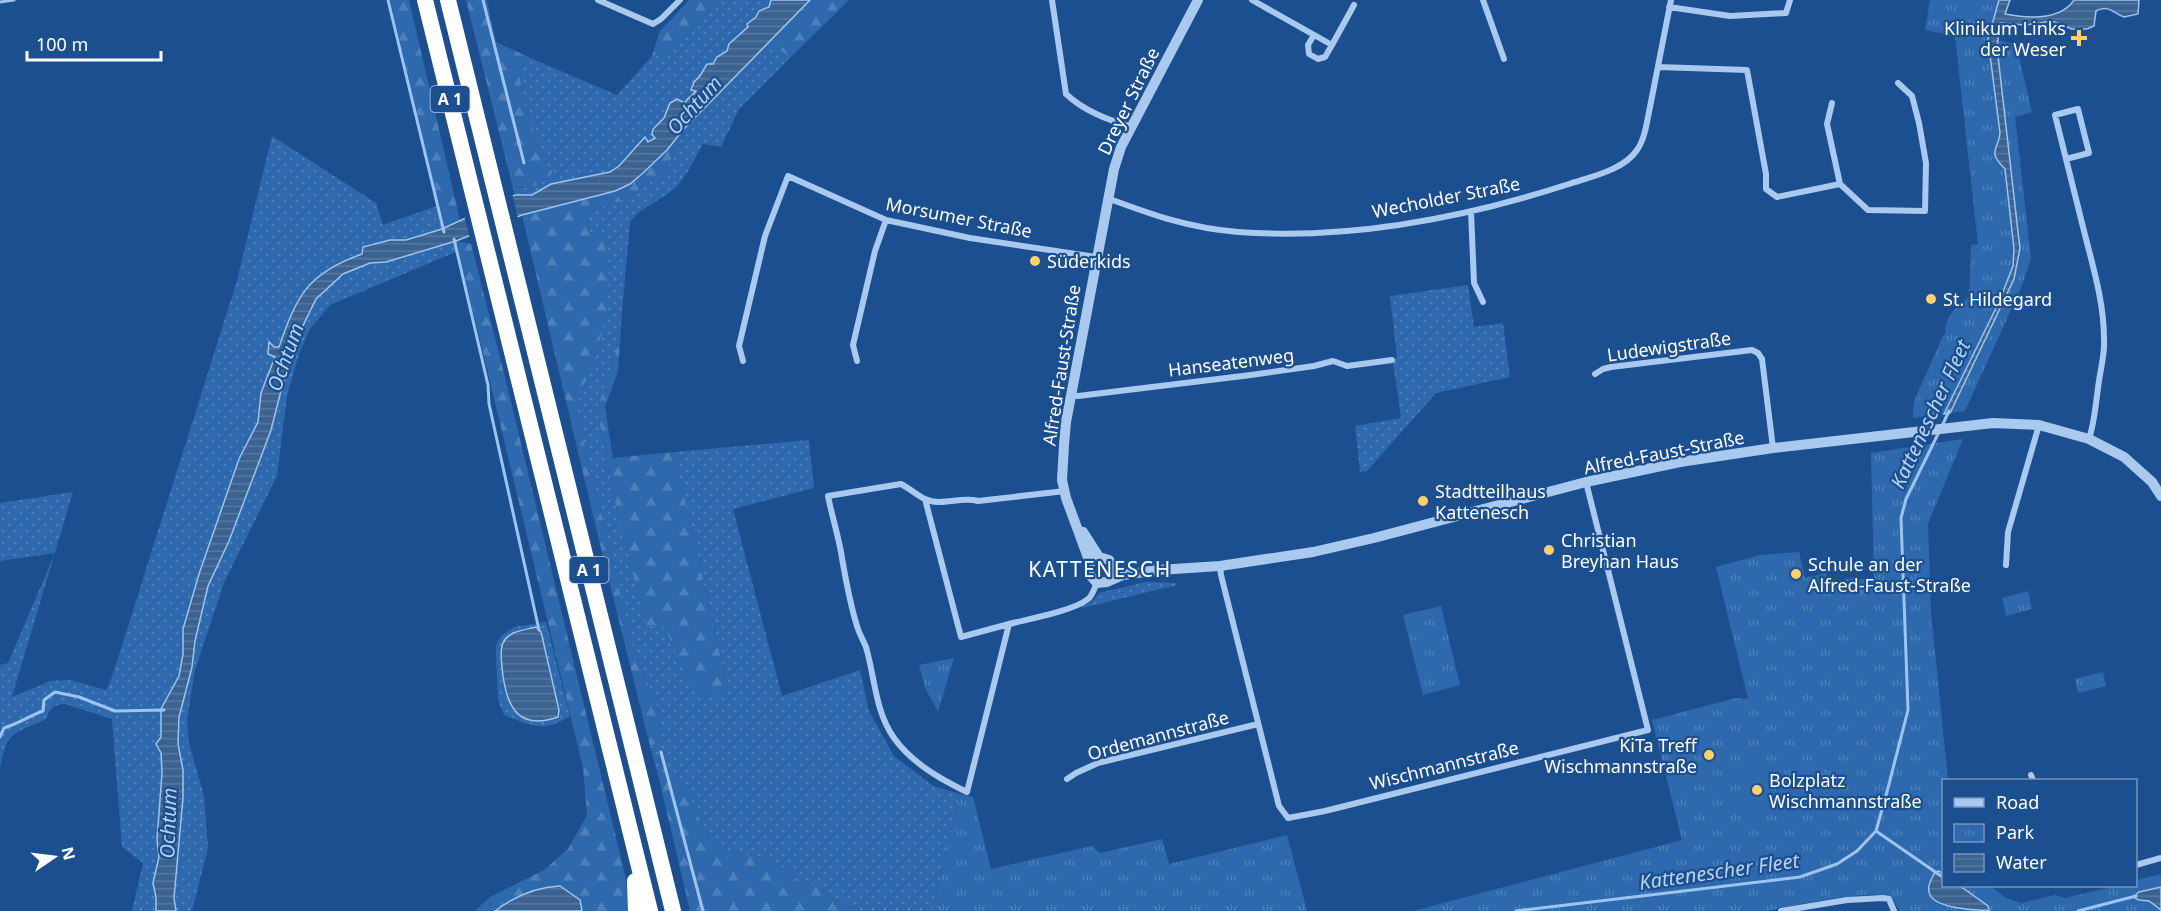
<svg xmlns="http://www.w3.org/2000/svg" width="2161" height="911" viewBox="0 0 2161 911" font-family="'Noto Sans',sans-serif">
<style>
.grass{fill:url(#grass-dots);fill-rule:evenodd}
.forest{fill:url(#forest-firs)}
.park{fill:url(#park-tufts)}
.garden{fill:#2e69ad}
.water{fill:url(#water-rules);stroke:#9cc4f0;stroke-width:1.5}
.pier{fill:#1b4f8f}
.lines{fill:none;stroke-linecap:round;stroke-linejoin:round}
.stream{stroke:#9cc4f0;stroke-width:3}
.minor{stroke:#a9c9ee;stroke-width:6}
.tertiary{stroke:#a9c9ee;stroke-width:10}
.motorway{stroke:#fff;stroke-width:16}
.poi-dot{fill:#ffd166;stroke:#1b4f8f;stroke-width:2}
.labels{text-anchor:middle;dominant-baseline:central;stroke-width:4.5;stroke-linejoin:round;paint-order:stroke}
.shield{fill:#1b4f8f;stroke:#bbcadd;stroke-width:1.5}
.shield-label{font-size:16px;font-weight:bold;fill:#fff}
.poi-label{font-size:18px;fill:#fff;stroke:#1b4f8f;text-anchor:start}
.street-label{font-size:18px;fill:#fff;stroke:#1b4f8f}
.water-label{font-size:20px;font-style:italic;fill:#b5d3f5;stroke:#1b4f8f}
.quarter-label{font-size:21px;letter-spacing:1.5px;fill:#fff;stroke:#1b4f8f}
</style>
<defs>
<pattern id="grass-dots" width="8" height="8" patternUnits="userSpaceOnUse" patternTransform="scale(1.5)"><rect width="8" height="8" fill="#2e69ad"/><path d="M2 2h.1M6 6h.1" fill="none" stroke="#4d80b9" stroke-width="1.8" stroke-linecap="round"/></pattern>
<pattern id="forest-firs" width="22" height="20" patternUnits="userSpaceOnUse" patternTransform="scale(1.5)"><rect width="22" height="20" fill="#2e69ad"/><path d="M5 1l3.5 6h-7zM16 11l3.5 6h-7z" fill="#4d80b9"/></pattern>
<pattern id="park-tufts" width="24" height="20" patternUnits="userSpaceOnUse" patternTransform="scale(1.5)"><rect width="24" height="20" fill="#2e69ad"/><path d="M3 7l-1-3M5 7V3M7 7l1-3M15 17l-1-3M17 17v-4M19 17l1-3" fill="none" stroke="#4d80b9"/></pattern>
<pattern id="water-rules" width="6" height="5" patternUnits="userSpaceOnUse" patternTransform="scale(1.5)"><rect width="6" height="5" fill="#3c6290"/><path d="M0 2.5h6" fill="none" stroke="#597aa1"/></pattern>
</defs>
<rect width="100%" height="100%" fill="#1b4f8f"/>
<path class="grass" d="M717 0H771L769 7 759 11 756 17 747 24 748 27 727 51 717 57 713 64H707L700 76 694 82 691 90 696 91C693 96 687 98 685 104L656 125V138L648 142 645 137 619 166 610 172 551 184 532 195H515L513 188 532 187 545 163 521 94 520 67 535 60 617 95 652 56 670 50 694 29Z
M774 43 790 58 739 109 721 147 703 144C695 157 687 177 675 188 662 200 637 209 630 223L622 312 615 355 597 409 615 502 627 545 679 658 689 686 728 688 674 452 809 440 814 488 733 509 782 696 860 670 869 711 894 756 933 786 960 794 933 906 945 911H862L832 898 817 887 796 878 782 867 760 857 725 852 711 843 678 775 659 779 650 746 662 742 657 706 632 644 576 408 580 390 595 356 604 322 608 290V257L589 232 588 212 625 199 666 171 679 140Z
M272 136 376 203 383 225 437 206 442 229 406 240H390L362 254 339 262 289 320 279 347H274L269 343 275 357 261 393 258 422 239 459 199 574 179 676 161 709V737L156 744 161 753 162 773 157 840 159 857 153 883 156 897V911H132L143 863 122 847 112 719 65 704C53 704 50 709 46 719 12 735 7 730 0 769V665L8 663 55 553 0 561V503L73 492 12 697 50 681 70 680 106 690 112 677 236 284Z
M456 241 458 251 330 305 310 329 299 354 287 396 277 476 224 583 195 670 187 720 189 743 204 796 208 848 192 911H176L174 898 183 798V770L178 744 179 717 192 667 195 641 208 586 229 541 271 430 285 375 298 336 315 299 343 274 370 263 386 262Z
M1468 285 1474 327 1503 323 1510 377 1436 393 1367 471 1360 472 1355 426 1401 418 1393 363 1397 356 1390 296Z
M1146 582 1176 583 1177 585 1082 608V606L1092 602 1099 593Z
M546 622 570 716C543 733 532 726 504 715L498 700 496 657V646L501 636 514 627ZM535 627 541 632 555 690 517 631Z"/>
<path class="forest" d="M390 0H409L460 220 444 228Z
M466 0H487L496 42 535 60 520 67 521 94 545 163 552 172 549 180 532 187 513 188Z
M689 0H717L694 29 670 50 652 56 660 31Z
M810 0H849L790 58 774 44 679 140 666 171 625 199 588 212 589 231 601 236C603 243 607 251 608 258 612 290 605 325 595 355 589 373 580 389 576 408L632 644 657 706 662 742 650 746 596 528 522 215 615 191 643 173Z
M456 241 471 244 504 373 626 879 629 911H582L580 900 506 903 495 911H475L490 897 544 870 568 849 587 815 583 768Z
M622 312 618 371 605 407 613 458 674 452 728 689 710 697 689 686 665 627 646 625 615 502 597 409 615 355Z
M669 775H678L711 843 725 852 760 857 782 867 796 878 817 887 832 898 862 911H690L659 779Z"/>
<path class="park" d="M1930 0H2010L2000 23 1997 40 2016 44 2032 112 2015 117 2031 259 2021 288 1965 411 1913 418 1914 401 1943 336 1945 334C1946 314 1954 310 1969 297L1971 245 1978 244 1955 36 1925 30Z
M1963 439 1928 524 1931 612 1948 780H1944V886H1991L2004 897 2021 903 2055 895 2065 898 2116 886H2136V880L2161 874V911H1899C1897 907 1895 901 1892 898 1880 887 1786 907 1766 911H1413L1682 840 1652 720 1736 698 1748 699 1716 567 1760 555 1799 552 1805 578 1826 573 1829 584 1851 578 1874 580 1871 453Z
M2028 591 2032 609 2006 616 2002 598Z
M1441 606 1460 685 1423 695 1403 615Z
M954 658 938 712 925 688 919 665Z
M2103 672 2106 686 2078 693 2075 679Z
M960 794 973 797 991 869 1092 846 1100 853 1162 839 1169 864 1287 835 1307 911H932Z"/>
<path class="garden" d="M1771 769 1772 810 1742 811V770Z"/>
<path class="water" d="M771 0H810L683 130 667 150 643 173 630 184 615 191 522 215 456 241 386 262 370 263 343 274 316 299 298 336 285 375 271 430 256 470 229 541 208 586 195 641 192 667 179 717 178 744 183 770V798L174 898 176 911H156V897L153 883 159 857 157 840 162 773 161 753 156 744 161 737V709L179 676 183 654V629L199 574 239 459 258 422 261 393 275 357 268 354 269 342 274 347H279C297 295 308 273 362 254L363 247 390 240H406L442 229 515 195H532L551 184 610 172 619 166 645 137 648 142 655 138 652 134 653 129 664 118 670 103 677 99 685 103C687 98 693 96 696 91L691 90 694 82 700 76 707 64H713L717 57 727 51 729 44 748 27 747 24 756 17 759 11 769 7Z
M1999 0H2010L2005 14C2026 18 2060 21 2074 0H2139L2138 14 2124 17C2113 13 2108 4 2096 11L2094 26 2087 29H2072L2052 21 2025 25 2000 23 1997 47 2018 232 2020 248 2014 279 1950 413 1944 414 1999 302 2013 266 2014 249 2005 169C1986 150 1999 150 2000 133L1988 39Z
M536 627 541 632 559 710 558 717C520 730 508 710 503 676 502 666 499 652 503 643 508 631 525 630 536 627Z
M1939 871 1943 874 1944 886H1960L1988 906 1989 910C1976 911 1936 908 1930 895 1926 886 1932 879 1935 872Z
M560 886 580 900 582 911H495C515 896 535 887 560 886Z
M2161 887V910L2149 901 2139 900 2133 897 2139 892Z"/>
<path class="pier" d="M512 193 518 219 470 239 464 215Z"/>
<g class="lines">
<path class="stream" d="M388 0 444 232
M483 0 524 163
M0 2 14 0
M454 239 488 385 489 404 539 630
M1942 426 1949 411
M0 737 4 728C18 724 29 716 43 711L44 700 55 692 79 697 115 711 164 710
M661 752 703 911
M1876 831 1944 878
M1516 911 1800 877 1837 864 1857 851 1876 831 1888 788 1908 710 1901 518 1906 499 1939 432
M2078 911 2136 896"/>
<path class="minor" d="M598 0 653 24 661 19 680 0
M1052 0 1066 94C1084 111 1108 120 1132 127
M1252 0 1332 45 1354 5
M1483 0 1504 59
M1669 7 1730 16 1786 13 1790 0
M1314 35 1308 45 1309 54 1318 59 1325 57 1332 45
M1658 67 1747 70 1766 174V189L1777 197 1840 184
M1832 103 1827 124 1840 184 1868 210 1925 211 1926 163 1919 123 1912 96 1898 83
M2066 159 2089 153 2078 109 2055 115C2065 155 2075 195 2085 235 2094 270 2104 304 2104 339 2105 353 2101 367 2099 381 2096 400 2095 421 2089 439
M1107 198C1153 215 1188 228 1238 232 1349 240 1464 218 1569 184 1590 177 1624 170 1637 150 1645 139 1647 121 1650 107 1657 71 1664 36 1671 0
M1471 211 1474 283 1483 302
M743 361 739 346 765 236 788 176 886 220 970 238 1096 257
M857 361 853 345 875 251 886 220
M1595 374 1603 369 1611 367 1752 350 1758 353 1762 359 1773 448
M1071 395 1078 396 1251 375 1314 366 1333 361 1347 366 1392 360
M1065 491 978 501C961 496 941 507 925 499 918 496 909 488 901 484L828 496C832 517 839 537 842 558 846 581 850 604 857 626 859 633 863 640 866 647 875 678 875 711 894 738 912 763 940 779 967 792L1009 624C1029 619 1073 611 1088 599 1093 595 1094 588 1097 583
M925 499 961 637 1009 624
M2006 565 2008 532 2039 425
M1220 566 1221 575 1279 806 1288 818 1325 811 1648 730 1586 482
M2031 775 2033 780
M1067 779 1076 773 1098 763 1258 724
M2136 865 2161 858
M1781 911 1847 900 1883 898 1889 899 1894 911"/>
<path class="tertiary" d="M1198 0 1121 147 1114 169 1066 422 1064 445 1062 480 1066 498 1090 563 1089 574 1097 583 1107 582 1123 575 1158 570 1220 566 1313 552 1374 538 1586 482 1680 462 1773 448 1993 423 2039 425 2089 439 2124 457 2152 482 2161 496
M1083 532 1099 557 1109 560C1114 566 1116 572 1111 579"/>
<path class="motorway" d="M425 0 650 911
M448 0 673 911
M635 881 636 911"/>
</g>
<g class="poi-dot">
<path d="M2076 29h6v6h6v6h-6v6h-6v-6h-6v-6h6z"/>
<circle cx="1035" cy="261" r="6"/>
<circle cx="1931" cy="299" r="6"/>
<circle cx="1423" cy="501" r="6"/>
<circle cx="1549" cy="550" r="6"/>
<circle cx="1796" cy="574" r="6"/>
<circle cx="1709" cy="755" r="6"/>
<circle cx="1757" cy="790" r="6"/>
</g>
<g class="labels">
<g class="shield">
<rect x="430.5" y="86" width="39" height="26" rx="4.5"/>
<rect x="569.5" y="557" width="39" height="26" rx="4.5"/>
</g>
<g class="shield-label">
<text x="450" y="99">A 1</text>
<text x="589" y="570">A 1</text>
</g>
<g class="poi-label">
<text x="2066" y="28" text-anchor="end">Klinikum Links<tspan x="2066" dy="21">der Weser</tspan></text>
<text x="1047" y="261">Süderkids</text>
<text x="1943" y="299">St. Hildegard</text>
<text x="1435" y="491">Stadtteilhaus<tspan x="1435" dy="21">Kattenesch</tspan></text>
<text x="1561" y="540">Christian<tspan x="1561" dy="21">Breyhan Haus</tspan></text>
<text x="1808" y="564">Schule an der<tspan x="1808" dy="21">Alfred-Faust-Straße</tspan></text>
<text x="1697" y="745" text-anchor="end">KiTa Treff<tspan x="1697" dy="21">Wischmannstraße</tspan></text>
<text x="1769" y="780">Bolzplatz<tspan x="1769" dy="21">Wischmannstraße</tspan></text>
</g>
<g class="street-label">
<text transform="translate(1128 101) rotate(-64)">Dreyer Straße</text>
<text transform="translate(1446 197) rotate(-11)">Wecholder Straße</text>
<text transform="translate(959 217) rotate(11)">Morsumer Straße</text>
<text transform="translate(1669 346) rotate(-8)">Ludewigstraße</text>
<text transform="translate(1231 362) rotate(-7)">Hanseatenweg</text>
<text transform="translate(1061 365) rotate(-81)">Alfred-Faust-Straße</text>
<text transform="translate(1664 452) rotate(-11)">Alfred-Faust-Straße</text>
<text transform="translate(1158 735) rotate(-15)">Ordemannstraße</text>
<text transform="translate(1444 765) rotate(-14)">Wischmannstraße</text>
</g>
<g class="water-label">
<text transform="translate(694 105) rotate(-48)">Ochtum</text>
<text transform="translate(285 357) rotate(-70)">Ochtum</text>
<text transform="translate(1930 414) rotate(-65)">Kattenescher Fleet</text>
<text transform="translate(168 823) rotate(-88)">Ochtum</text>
<text transform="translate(1719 871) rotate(-8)">Kattenescher Fleet</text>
</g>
<g class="quarter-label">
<text x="1100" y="569">KATTENESCH</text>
</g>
</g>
<rect x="1942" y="779" width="195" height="108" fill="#1b4f8f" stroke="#7695bc" stroke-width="1.5"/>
<rect x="1954" y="798" width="30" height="9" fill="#a9c9ee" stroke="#7695bc" stroke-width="1.5"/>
<text x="1996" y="809" font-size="18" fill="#ffffff">Road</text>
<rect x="1954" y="824" width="30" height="18" fill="url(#park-tufts)" stroke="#7695bc" stroke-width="1.5"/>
<text x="1996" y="839" font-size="18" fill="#ffffff">Park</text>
<rect x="1954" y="854" width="30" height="18" fill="url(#water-rules)" stroke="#7695bc" stroke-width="1.5"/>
<text x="1996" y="869" font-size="18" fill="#ffffff">Water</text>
<g transform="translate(54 857) rotate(76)" stroke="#1b4f8f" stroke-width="4.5" paint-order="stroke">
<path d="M0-4.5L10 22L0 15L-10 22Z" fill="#ffffff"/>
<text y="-9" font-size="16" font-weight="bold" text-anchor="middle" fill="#ffffff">N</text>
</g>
<path d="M27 51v9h134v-9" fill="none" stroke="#ffffff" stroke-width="3"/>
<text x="36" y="51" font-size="18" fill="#ffffff" stroke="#1b4f8f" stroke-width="4.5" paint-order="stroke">100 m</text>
</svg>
